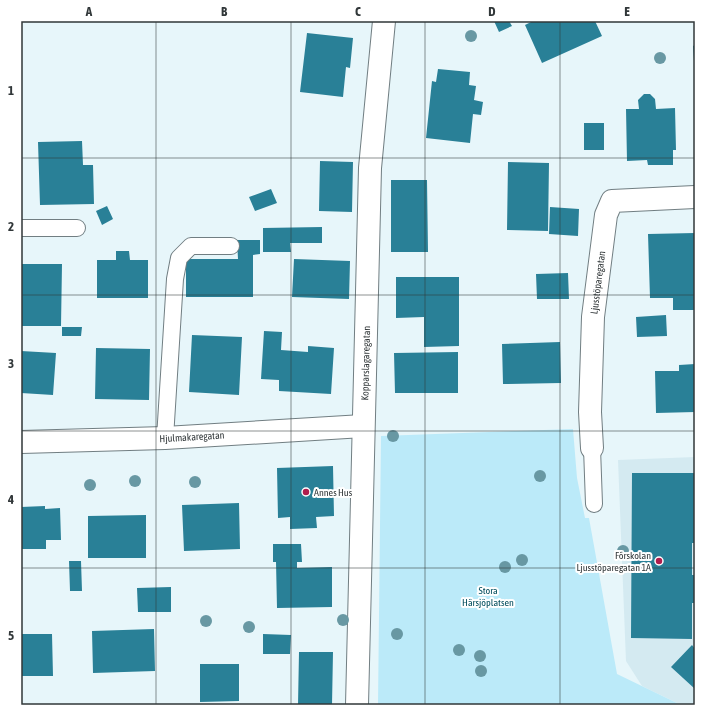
<svg xmlns="http://www.w3.org/2000/svg" width="716" height="726" viewBox="0 0 716 726" font-family="'Asap Condensed',sans-serif">
<style>
.built{fill:#d4eaf1}
.green{fill:#bbeaf9}
.building{fill:#298097}
.lines{fill:none;stroke-linecap:round;stroke-linejoin:round}
.lane-casing{stroke:#717e82;stroke-width:18}
.street-casing{stroke:#717e82;stroke-width:24}
.lane{stroke:#fff;stroke-width:16}
.street{stroke:#fff;stroke-width:22}
.tree{fill:#6898a3}
.grid{fill:none;stroke:#313739;stroke-width:1;stroke-opacity:0.55}
.poi-dot{fill:#af1d4d;stroke:#fff;stroke-width:1.5}
.labels{text-anchor:middle;dominant-baseline:central;stroke-width:4;stroke-linejoin:round;paint-order:stroke}
.street-label{font-size:10px;fill:#313739;stroke:#fff}
.poi-label{font-size:10px;fill:#313739;stroke:#fff;text-anchor:start}
.park-label{font-size:10px;fill:#004c5c;stroke:#fff}
.neatline{fill:none;stroke:#313739;stroke-width:1.5}
.grid-label{font-size:13px;text-anchor:middle;font-weight:bold;fill:#313739}
</style>
<rect width="100%" height="100%" fill="#e7f6fa"/>
<path class="built" d="M695 457V705H681L642 686 626 661 618 460Z"/>
<path class="green" d="M573 429 577 478 585 518H589L617 674 681 705H378L381 436Z"/>
<path class="building" d="M494 21H509L512 26 499 32Z
M533 21H595L602 36 542 63 525 25Z
M307 33 353 38 350 68 346 67 343 97 300 92Z
M695 45V61H694L693 46Z
M438 69 470 72 469 85 476 86 474 100 483 102 481 115 473 114 470 143 426 138 432 81 436 82Z
M644 94H650L655 99 656 109 675 108 676 150H673V165H648L647 160 627 161 626 109H639L638 100Z
M584 123H604V150H584Z
M82 141 83 165H93L94 204 40 205 38 142Z
M320 161 353 162 352 212 319 211Z
M508 162 549 163 548 231 507 230Z
M391 180H427L428 252H391Z
M271 189 277 203 255 211 249 197Z
M107 206 113 219 102 225 96 211Z
M550 207 579 209 578 236 549 234Z
M322 227V243H290L291 252H263V228Z
M695 233V310H673V298H650L648 234Z
M237 240H260V254L253 255V297H186V259H238Z
M116 251H129L130 260H148V298H97V260H116Z
M294 259 350 261 349 299 292 297Z
M21 264H62L61 326H22Z
M568 273 569 299H537L536 274Z
M396 277H459V346L424 347V317L396 318Z
M666 315 667 336 637 337 636 317Z
M62 327H82L81 336H62Z
M264 331 282 332 281 350 308 352V346L334 348 331 394 279 391V380L261 379Z
M192 335 242 337 239 395 189 392Z
M560 342 561 383 503 384 502 344Z
M96 348 150 349 149 400 95 399Z
M21 351 56 353 53 395 21 393Z
M458 352V393H395L394 353Z
M695 364V412L656 413 655 371H679V365Z
M333 466 334 516 316 517 317 528 290 529V517L278 518 277 468Z
M632 473H695V543H692V575H695V603H692V639L631 638Z
M239 503 240 549 184 551 182 505Z
M45 506V509L60 508 61 540H46V549H21V507Z
M146 515V558H88V516Z
M273 544H301L302 562H297V568L332 567V607L277 608 276 562H273Z
M69 561H81L82 591H70Z
M171 587V612H138L137 588Z
M154 629 155 671 93 673 92 631Z
M21 634H52L53 676H21Z
M263 634 291 635 290 654H263Z
M692 645 695 649V689L671 667Z
M299 652H333L332 705H298Z
M200 664H239V701L200 702Z"/>
<g class="lines">
<defs>
<path id="lane" d="M21 228H77
M165 438 175 279 179 258 191 246H231
M592 448 594 504"/>
<g id="street">
<path id="s1" d="M21 442 165 438 363 426"/>
<path id="s2" d="M592 448 590 412 593 317 606 215 612 201 695 197"/>
<path id="s3" d="M357 705 370 168 384 21"/>
</g>
</defs>
<use href="#lane" class="lane-casing"/>
<use href="#street" class="street-casing"/>
<use href="#lane" class="lane"/>
<use href="#street" class="street"/>
</g>
<g class="tree">
<circle cx="471" cy="36" r="6"/>
<circle cx="660" cy="58" r="6"/>
<circle cx="393" cy="436" r="6"/>
<circle cx="540" cy="476" r="6"/>
<circle cx="135" cy="481" r="6"/>
<circle cx="195" cy="482" r="6"/>
<circle cx="90" cy="485" r="6"/>
<circle cx="623" cy="551" r="6"/>
<circle cx="522" cy="560" r="6"/>
<circle cx="505" cy="567" r="6"/>
<circle cx="343" cy="620" r="6"/>
<circle cx="206" cy="621" r="6"/>
<circle cx="249" cy="627" r="6"/>
<circle cx="397" cy="634" r="6"/>
<circle cx="459" cy="650" r="6"/>
<circle cx="480" cy="656" r="6"/>
<circle cx="481" cy="671" r="6"/>
</g>
<path class="grid" d="M156 21V705M291 21V705M425 21V705M560 21V705M21 158H695M21 295H695M21 431H695M21 568H695"/>
<g class="poi-dot">
<circle cx="306" cy="492" r="4"/>
<circle cx="659" cy="561" r="4"/>
</g>
<g class="labels">
<g class="street-label">
<text stroke="none"><textPath href="#s2" startOffset="166">Ljusstöparegatan</textPath></text>
<text stroke="none"><textPath href="#s3" startOffset="342">Kopparslagaregatan</textPath></text>
<text stroke="none"><textPath href="#s1" startOffset="171">Hjulmakaregatan</textPath></text>
</g>
<g class="poi-label">
<text x="314" y="492">Annes Hus</text>
<text x="651" y="555" text-anchor="end">Förskolan<tspan x="651" dy="12">Ljusstöparegatan 1A</tspan></text>
</g>
<g class="park-label">
<text x="488" y="590">Stora<tspan x="488" dy="12">Härsjöplatsen</tspan></text>
</g>
</g>
<rect width="716" height="726" fill="none" stroke="#ffffff" stroke-width="44"/>
<rect x="22" y="22" width="672" height="682" class="neatline"/>
<g class="grid-label">
<text x="89" y="16">A</text>
<text x="224" y="16">B</text>
<text x="358" y="16">C</text>
<text x="492" y="16">D</text>
<text x="627" y="16">E</text>
<text x="11" y="95">1</text>
<text x="11" y="231">2</text>
<text x="11" y="368">3</text>
<text x="11" y="504">4</text>
<text x="11" y="640">5</text>
</g>
</svg>
